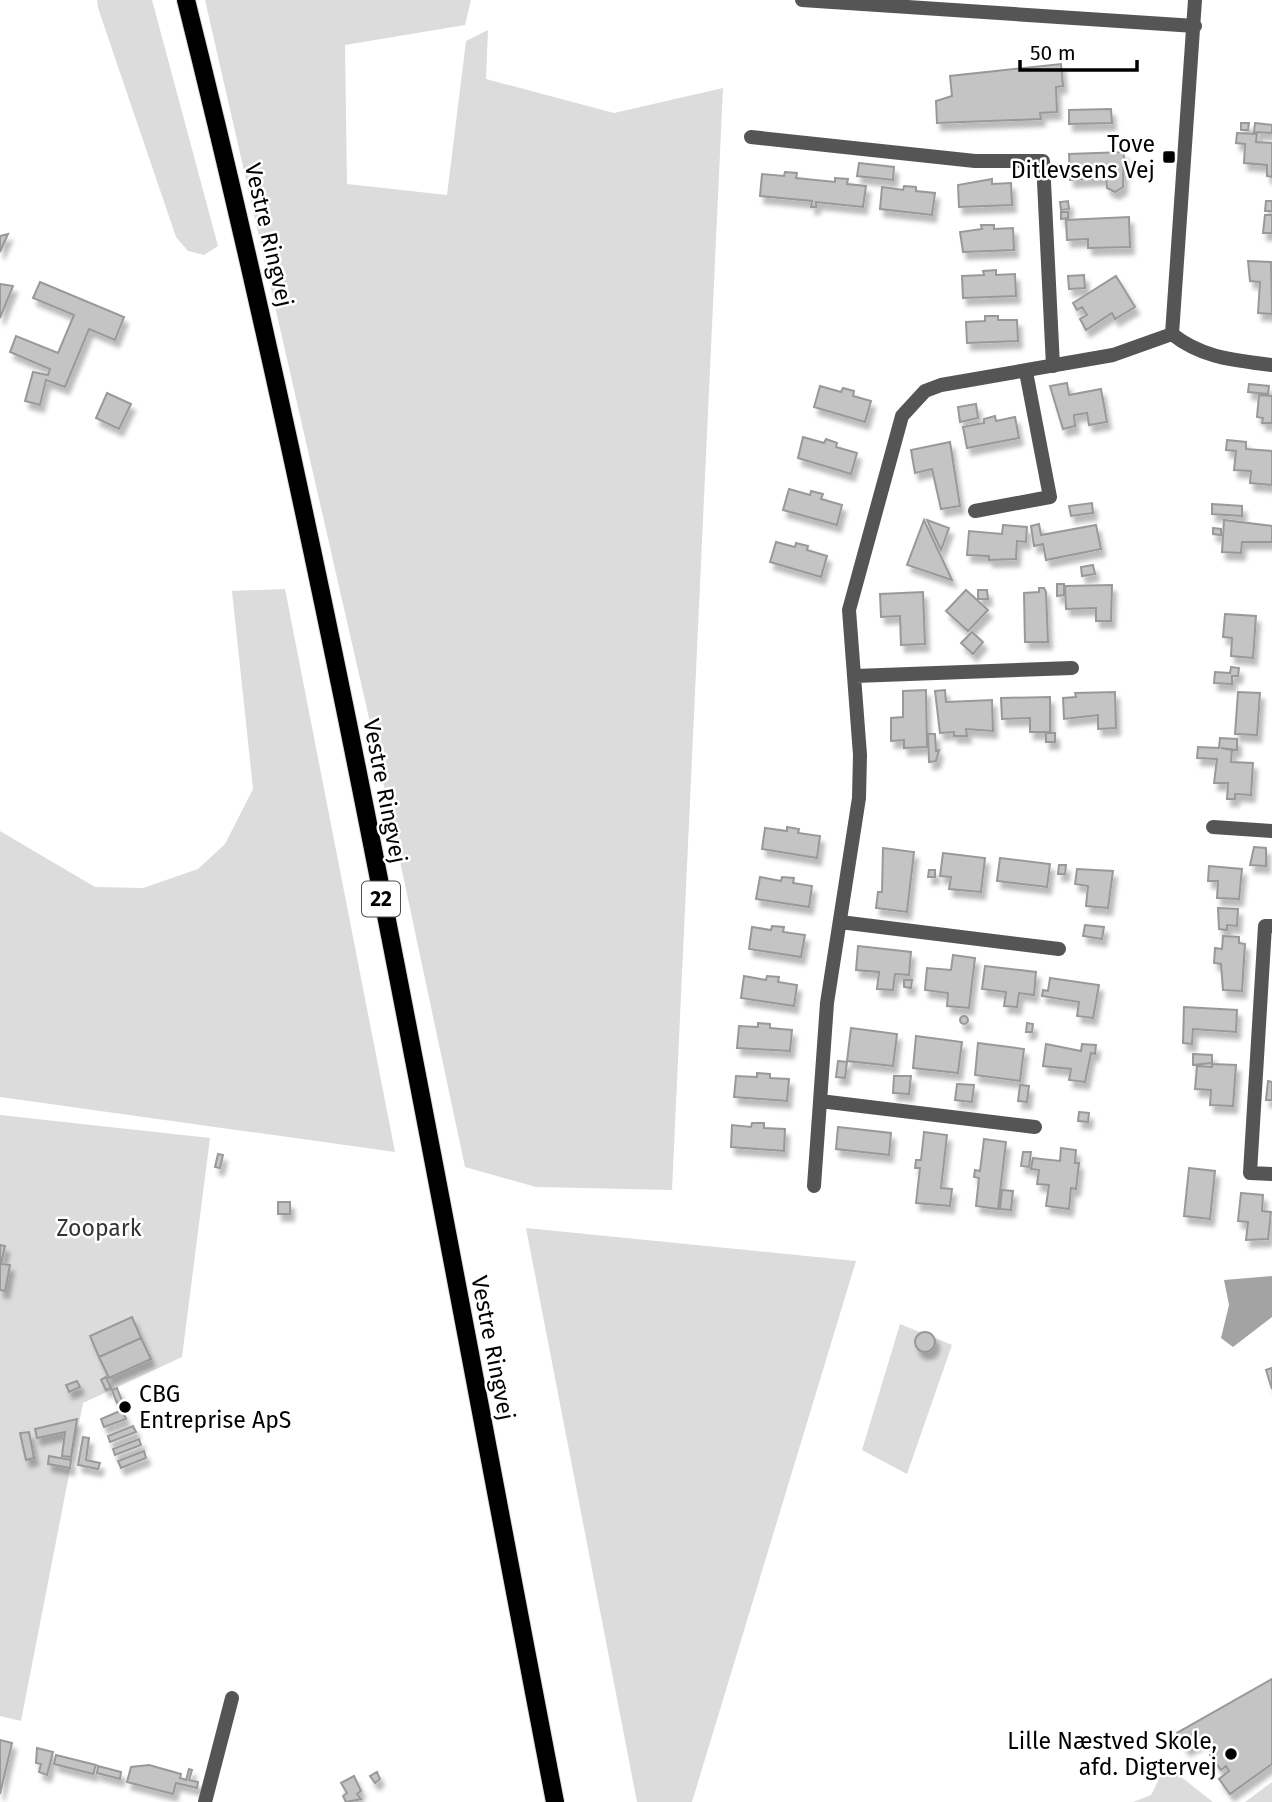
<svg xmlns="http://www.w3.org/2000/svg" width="1272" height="1802" viewBox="0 0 1272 1802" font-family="'Fira Sans',sans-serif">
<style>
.green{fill:#dcdcdc}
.water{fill:#a3a3a3}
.building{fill:#c4c4c4;stroke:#999;stroke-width:2;filter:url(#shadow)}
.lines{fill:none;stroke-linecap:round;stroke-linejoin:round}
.primary-casing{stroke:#dbdbdb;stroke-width:20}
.street{stroke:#555;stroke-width:14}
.primary{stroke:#000;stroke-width:18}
.poi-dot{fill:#000;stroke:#fff;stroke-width:2.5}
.labels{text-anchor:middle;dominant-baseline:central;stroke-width:5;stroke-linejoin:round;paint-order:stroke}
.shield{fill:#fff;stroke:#4c4c4c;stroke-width:2}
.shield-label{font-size:21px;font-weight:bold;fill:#000}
.poi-label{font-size:23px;fill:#000;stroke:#fff;text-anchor:end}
.street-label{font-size:23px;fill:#000;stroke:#fff}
.park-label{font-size:23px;fill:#333;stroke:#fff}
</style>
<defs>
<filter id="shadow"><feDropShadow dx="4" dy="7" stdDeviation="2" flood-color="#0004"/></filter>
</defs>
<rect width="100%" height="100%" fill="#fff"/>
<path class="green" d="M97 0H152L218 246 204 255 188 251 176 237 98 8Z
M205 0H471L465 25 345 45 347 184 447 195 466 41 488 30 486 79 614 113 723 88 672 1190 536 1187 465 1167 377 753Z
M285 589 395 1152 0 1097V831L95 887 143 888 198 869 225 844 253 789 232 591Z
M0 1115 210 1138 182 1357 83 1403 21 1721 0 1716Z
M526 1228 856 1261 692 1802H637Z
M900 1324 952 1345 907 1474 862 1450Z
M1166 1765 1213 1802H1133L1151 1795Z
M1272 1782V1802H1245Z"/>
<path class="water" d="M1272 1276V1317L1233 1347 1221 1338 1229 1305 1224 1280Z"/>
<path class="building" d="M1061 64 1063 86 1056 87 1057 112 1040 113 1041 119 937 123 936 101 952 96 950 76Z
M1111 109 1112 123 1069 124V110Z
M1241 123H1249L1248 130H1241Z
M1255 123 1272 125V133L1254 132Z
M1237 133 1257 134 1256 142 1272 143V177L1267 176V165L1244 163 1245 144 1236 143Z
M1124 152 1123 187 1115 192 1107 188 1106 178 1070 180 1069 154Z
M859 163 894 167 893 180 857 176Z
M785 172 797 173 796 178 835 182V178L848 179 847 184 866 186 863 207 816 202V207H811L812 201 760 196 762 174 784 176Z
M992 179V184L1011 183 1012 205 959 207 958 185Z
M904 186 916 187V191L935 193 932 215 880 209 882 187 903 190Z
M1068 201 1069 209 1061 210 1060 202Z
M1266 201H1272V211H1265Z
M1061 212H1068V218L1061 219Z
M1265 215H1272V233H1263Z
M1129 217 1130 247 1088 248V239L1067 240 1066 220Z
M981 225H994V229L1013 228 1014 250 963 252 960 232 982 229Z
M8 234 0 252V236Z
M1248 261 1271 262 1272 314 1258 313 1260 282 1250 281Z
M996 270V275L1015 274 1016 296 963 298 962 276 984 275 983 271Z
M1084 275 1085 288 1069 289 1068 276Z
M1116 276 1135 307 1115 319 1112 313 1086 330 1080 319 1087 315 1082 307 1077 310 1073 303Z
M40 282 124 317 115 340 89 329 65 387 46 380 40 405 25 401 33 372 48 375 50 369 10 352 16 336 58 353 74 315 33 298Z
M0 284 13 286 0 318Z
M985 316H998V320H1017L1018 341 967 343 966 322 985 321Z
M1067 383 1069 395 1101 389 1107 422 1089 425 1087 413 1074 415 1075 426 1063 429 1050 386Z
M1249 384 1269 386 1268 394 1248 392Z
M820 386 841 392 843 388 854 391 853 396 871 401 865 422 814 407Z
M107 393 131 404 119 429 96 418Z
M1259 395 1272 396V423H1262L1263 418 1257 417Z
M976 404 978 418 960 422 958 407Z
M995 416 996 421 1015 417 1019 438 967 448 963 427 984 423V419Z
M803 437 824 443 826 439 837 443 836 447 857 453 851 474 798 458Z
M1227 440 1246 442V449L1272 451V485L1250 483 1251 471 1234 470 1236 451 1226 450Z
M950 442 960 506 941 509 932 469 915 473 911 450Z
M789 489 810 495 811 491 823 494 821 499 842 505 837 525 783 510Z
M1092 503 1093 513 1071 516 1069 506Z
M1212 504 1242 506V516L1212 514Z
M924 520 952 580 907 565Z
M927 520 949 528 941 550Z
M1224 520 1272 526V542H1242L1241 553 1222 552Z
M1039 524 1041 535 1096 525 1101 549 1046 560 1043 544 1034 546 1031 526Z
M1003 525 1027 527 1026 542 1017 541 1016 559 989 560V556L967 555 969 531 1002 534Z
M1213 528 1221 529V535L1213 534Z
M776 542 795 547 796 543 808 546 807 550 827 556 821 577 770 562Z
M1093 565 1095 574 1082 576 1081 567Z
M1057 584H1064V595L1057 596Z
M1112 585 1111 621H1096V608L1066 609 1065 586Z
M1039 588H1044L1046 592 1048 642H1025L1024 593 1039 592Z
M966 590 988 610 968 631 946 611Z
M978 590H987L988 599H978Z
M923 592 925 644 901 645 900 616 881 617 880 594Z
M1225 614 1256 616 1253 658 1231 656 1232 638 1223 637Z
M972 632 983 642 973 654 961 643Z
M1231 667 1239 668 1238 676H1232V684L1214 683 1215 672 1230 673Z
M926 690 927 747 904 748V740L891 741V718L903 717V691Z
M945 690 946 702 992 700 993 731 966 729 967 736H954V732L940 733 935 691Z
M1115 692 1116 728 1098 729V715L1064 719 1063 698 1076 697 1075 693Z
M1238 692 1260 693 1257 735 1235 734Z
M1050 697V732H1030V718L1002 719 1001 698Z
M1046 733H1055V742H1046Z
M928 734H935L936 751 939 750 936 761 929 762Z
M1220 738 1237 739V750L1221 748 1232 750 1231 762 1253 763 1251 795 1235 794V799H1227L1228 783H1214L1217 759 1197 758 1198 747 1219 748Z
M787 827 799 829 798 833 820 836 817 858 762 849 765 828 787 831Z
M1254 847 1266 848V866L1250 865Z
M883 848 914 852 907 912 876 908 878 892H882Z
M943 853 985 858 981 892 949 889 951 877 940 876Z
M1000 858 1050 864 1047 887 997 881Z
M1059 865H1066L1065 874H1058Z
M1209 866 1242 869 1239 899 1217 898 1218 881H1208Z
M1077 869 1113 871 1108 908 1086 906 1088 886 1075 884Z
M929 870H935V877H928Z
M760 877 781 881 782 877 794 878 793 883 812 886 809 907 756 899Z
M1218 908 1238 909 1237 926 1227 925V930L1219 929Z
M1085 925 1104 927 1102 939 1083 936Z
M772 926 784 927 783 932 805 935 801 957 749 949 752 927 771 930Z
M1223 936 1239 937V943L1245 944 1242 991 1223 990 1221 964 1214 963 1215 948 1222 949Z
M858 946 911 952 909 975 895 974 893 990 877 989 879 972 856 970Z
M953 955 975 958 969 1008 947 1006 948 993 925 990 927 968 951 970Z
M985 966 1036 972 1034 995 1019 993 1017 1007 1004 1006 1006 992 982 989Z
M744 976 766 980 767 976 779 977 778 982 797 985 794 1006 741 998Z
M1050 978 1099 985 1093 1018 1077 1016 1079 1002 1042 996 1043 990 1048 991Z
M904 980H912L911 988 904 987Z
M1184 1007 1237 1010 1236 1032 1193 1029 1192 1044 1183 1043Z
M960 1020a4 4 0 1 1 8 0a4 4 0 1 1-8 0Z
M758 1023 770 1024V1028L792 1030 790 1051 737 1048 739 1026 758 1027Z
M1027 1023 1033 1024 1032 1032H1026Z
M851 1028 897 1034 893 1066 847 1061Z
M916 1036 962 1042 958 1073 913 1068Z
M978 1043 1024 1049 1020 1081 975 1075Z
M1046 1044 1081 1051 1082 1044 1096 1045 1095 1054 1091 1053 1085 1082 1069 1080 1071 1069 1043 1066Z
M1193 1054 1212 1055V1063L1193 1065Z
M838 1061 847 1062 845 1078 836 1077Z
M1212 1064 1236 1065 1233 1106 1210 1105 1211 1090 1195 1089 1197 1066 1212 1067Z
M757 1073 770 1074V1078L789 1079 787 1101 734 1097 736 1076 757 1077Z
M894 1076H911L909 1094 893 1093Z
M1268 1081 1272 1082V1100H1266Z
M957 1084 974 1085 972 1102 955 1100Z
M1020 1085 1029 1086 1027 1102 1018 1101Z
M1079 1112 1089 1113 1088 1122 1078 1121Z
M752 1123H764V1128L785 1129 784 1151 731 1147 732 1125 751 1127Z
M838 1127 891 1133 889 1155 836 1149Z
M924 1132 947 1135 941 1188 952 1189 950 1206 916 1203 920 1168H915L916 1160H921Z
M984 1139 1006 1142 998 1209 976 1206 979 1178 974 1177 975 1170 980 1171Z
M1061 1148 1076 1150 1075 1163H1079L1076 1189 1071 1188 1069 1209 1046 1206 1049 1185 1037 1184 1039 1170 1031 1169 1033 1158 1060 1161Z
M1023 1152H1031L1029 1167 1021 1166Z
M218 1154 223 1155 220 1168 215 1167Z
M1189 1168 1215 1171 1210 1219 1184 1216Z
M1002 1190 1013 1191 1011 1210 1000 1209Z
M1241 1193 1263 1195 1262 1211 1271 1212 1268 1239 1246 1240 1248 1222 1238 1221Z
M278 1202H290V1214H278Z
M0 1245 5 1246 1 1264 10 1265 5 1291 0 1290Z
M132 1317 141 1338 99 1357 90 1336Z
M915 1342a10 10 0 1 1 20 0a10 10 0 1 1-20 0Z
M141 1338 151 1359 109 1378 99 1357Z
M1272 1368V1389L1266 1370Z
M106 1377 111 1388 106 1390 101 1380Z
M77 1381 80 1387 69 1392 66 1385Z
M117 1388 122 1401 117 1403 112 1390Z
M122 1410 126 1419 104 1427 101 1419Z
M77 1419 71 1457 62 1456 65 1432 37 1438 35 1429Z
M133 1426 136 1432 110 1442 108 1436Z
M29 1432 34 1458 26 1460 20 1433Z
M83 1437 89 1438 86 1460 100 1463 98 1469 78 1465Z
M139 1439 141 1445 115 1455 113 1449Z
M144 1451 146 1458 121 1468 118 1461Z
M49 1456 71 1460 70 1468 48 1464Z
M1272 1679V1764L1230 1794 1219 1779 1229 1771 1226 1766 1221 1770 1210 1755 1214 1751 1205 1739 1186 1749 1177 1733Z
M0 1740 12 1743 0 1794Z
M37 1748 53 1752 47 1775 39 1772 41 1764 36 1763Z
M56 1755 96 1765 93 1774 54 1764Z
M149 1765 181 1774 180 1778 186 1780 189 1769 192 1770 189 1780 198 1782 197 1788 176 1783 173 1794 127 1782 131 1767Z
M98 1766 121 1772 120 1779 97 1773Z
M377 1772 380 1779 375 1783 370 1776Z
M354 1776 361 1791 357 1794 361 1799 346 1802 343 1796 347 1793 341 1783Z"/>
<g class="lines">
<defs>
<path id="primary" d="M186 0C335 595 439 1200 555 1802"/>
</defs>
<use href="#primary" class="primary-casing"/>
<path class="street" d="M802 0 1195 26
M1195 0 1172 334C1202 358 1234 360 1272 365
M751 137 975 161H1043L1053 366
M975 511 1050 497 1026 372
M855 676 1072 668
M1213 827 1272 831
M840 922 1059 949
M1272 926H1265L1250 1173 1272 1174
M820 1101 1035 1127
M814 1186 827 1003 859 798 860 755 849 610 902 416 925 391 941 385 1113 355 1172 334
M205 1802 232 1698"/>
<use href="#primary" class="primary"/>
</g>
<g class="poi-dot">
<rect x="1162" y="150" width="14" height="14" rx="3.5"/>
<circle cx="125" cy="1407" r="7"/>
<circle cx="1231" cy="1754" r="7"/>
</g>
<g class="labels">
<rect class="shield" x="362" y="881.5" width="38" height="35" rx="5"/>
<g class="shield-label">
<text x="381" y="899">22</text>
</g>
<g class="poi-label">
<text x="1155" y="144">Tove<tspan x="1155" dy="26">Ditlevsens Vej</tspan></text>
<text x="139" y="1394" text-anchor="start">CBG<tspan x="139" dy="26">Entreprise ApS</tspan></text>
<text x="1217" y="1741">Lille Næstved Skole,<tspan x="1217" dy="26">afd. Digtervej</tspan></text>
</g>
<g class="street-label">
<text transform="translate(269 235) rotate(77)">Vestre Ringvej</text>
<text transform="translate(385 791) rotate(79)">Vestre Ringvej</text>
<text transform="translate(493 1348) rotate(79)">Vestre Ringvej</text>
</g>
<g class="park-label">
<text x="99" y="1228">Zoopark</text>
</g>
</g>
<path d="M1020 60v10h117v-10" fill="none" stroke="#000000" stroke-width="3.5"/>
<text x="1030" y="60" font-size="21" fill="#000000" stroke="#ffffff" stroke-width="5" paint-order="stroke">50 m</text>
</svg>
